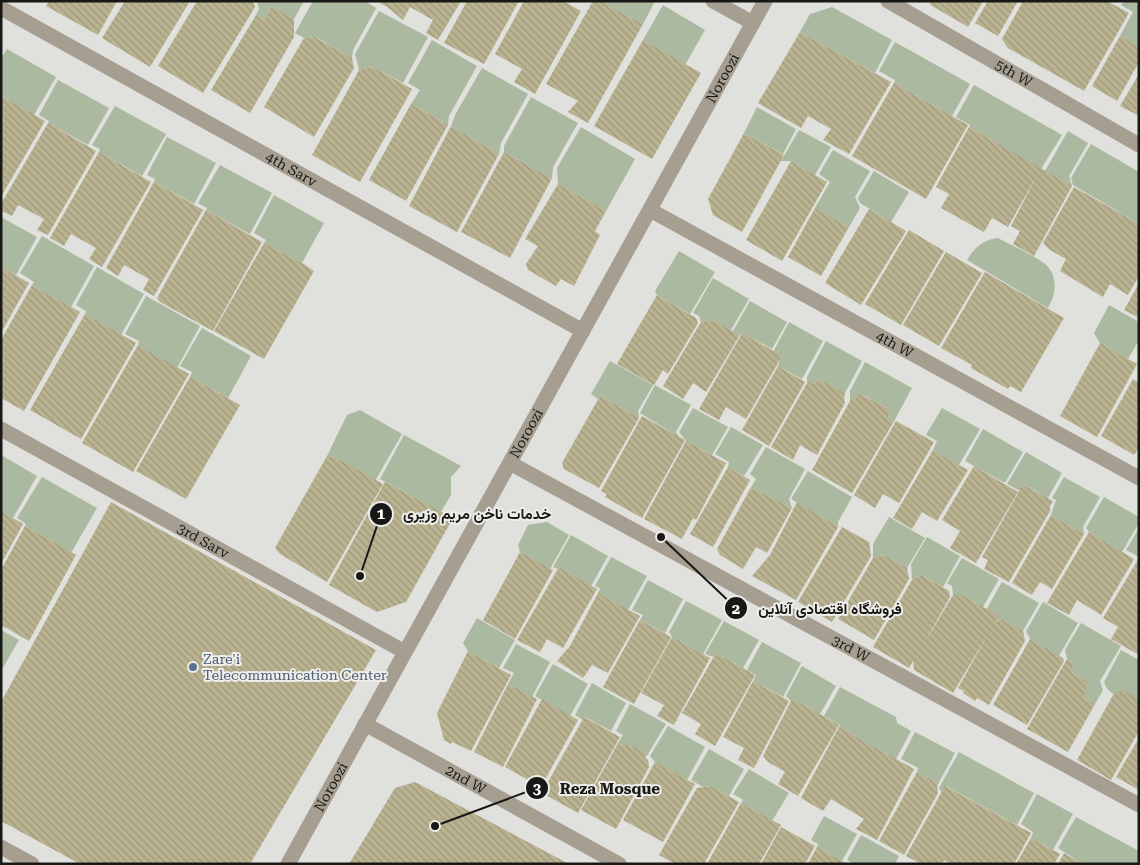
<svg xmlns="http://www.w3.org/2000/svg" width="1140" height="865" viewBox="0 0 1140 865" font-family="'Roboto Serif',Vazirmatn,serif">
<style>
.garden{fill:#aab99f}
.building{fill:url(#building-back-hatch)}
.lines{fill:none;stroke-linecap:round;stroke-linejoin:round}
.minor{stroke:#a69f91;stroke-width:15}
.service-dot{fill:#5c6f8a;stroke:#eeedea;stroke-width:2}
.labels{text-anchor:middle;dominant-baseline:central;stroke-width:4;stroke-linejoin:round;paint-order:stroke}
.street-label{font-size:14px;fill:#181816;stroke:#eeedea}
.service-label{font-size:14px;fill:#4e5e75;stroke:#eeedea;text-anchor:start}
.leader{fill:none;stroke:#181816;stroke-width:2}
.callout-dot{fill:#181816;stroke:#eeedea;stroke-width:2}
.mark-label{font-size:15px;text-anchor:middle;font-weight:bold;fill:#fff}
.callout-label{font-size:15px;text-anchor:middle;font-weight:bold;fill:#181816;stroke:#eeedea;stroke-width:4;stroke-linejoin:round;paint-order:stroke}
</style>
<defs>
<pattern id="building-back-hatch" width="6" height="6" patternUnits="userSpaceOnUse" patternTransform="scale(1.25)"><rect width="6" height="6" fill="#b9b391"/><path d="M-1 5l2 2M0 0l6 6M5-1l2 2" fill="none" stroke="#9e997c"/></pattern>
</defs>
<rect width="100%" height="100%" fill="#e0e0dd"/>
<path class="garden" d="M257 1H304L294 19 272 6 264 20 256 15 259 9Z
M313 1H365L376 8 353 50 352 58 316 37 304 38 295 33Z
M601 1H655L643 24Z
M1124 1H1139V46L1120 36 1133 12 1121 5Z
M663 5 705 30 685 65 643 40Z
M832 7 892 40 875 73 800 32 810 14Z
M379 11 428 37 403 83 373 67 359 70 355 54Z
M432 40 477 66 449 116 448 125 411 104 420 90 408 83Z
M895 42 970 84 952 116 894 83 895 80 879 71Z
M7 49 56 77 34 115 1 96V58Z
M482 68 528 94 501 143 499 154 451 126 455 115Z
M58 80 109 108 88 145 48 123 49 121 39 115Z
M974 85 1062 135 1041 169 969 127 970 125 956 117Z
M531 97 578 123 553 167 552 178 504 152V146Z
M115 106 166 134 142 176 99 152 100 149 92 145Z
M757 107 796 129 783 154 744 133Z
M581 127 635 159 606 211 558 184 557 168Z
M799 130 831 147 815 175 791 161H781Z
M1068 131 1088 143 1069 176 1072 186 1045 171Z
M167 137 216 163 194 204 154 182 155 179 147 175Z
M1091 144 1139 172V224L1073 185 1071 178Z
M833 150 870 171 855 197 860 208 849 227 815 208 830 182 819 174Z
M220 165 272 193 250 234 206 210 207 208 198 203Z
M874 171 909 192 891 222 860 203 858 198Z
M274 195 324 223 302 263 264 243 266 240 254 233Z
M1 217 37 237 16 275 1 267Z
M42 236 94 266 71 307 32 285 34 282 20 273Z
M998 238C1010 245 1043 259 1049 268 1058 280 1055 296 1048 308L967 260C975 247 983 240 998 238Z
M679 251 715 272 690 314 657 295 655 291Z
M97 267 144 294 121 335 85 314 86 311 76 305Z
M713 278 749 299 731 330 713 320 701 322 699 316 693 313Z
M146 296 200 326 177 368 138 345 139 341 125 334Z
M750 301 787 322 772 349 746 335H741L733 331Z
M1109 305 1139 322V340L1128 359 1100 343 1094 333Z
M789 322 823 341 802 379 778 366 781 356 773 352Z
M202 328 251 356 228 398 190 377 192 372 180 366Z
M826 341 862 361 845 393 819 379 815 384 810 381 807 383V377Z
M610 361 653 385 638 411 639 418 600 396 598 399 591 394Z
M865 362 912 388 893 423 888 417 891 410 861 394 857 396 854 401H850V391Z
M655 385 691 405 676 432 679 437 640 413Z
M693 408 728 427 712 455 686 441 679 432Z
M942 408 980 429 959 465 933 450 937 441 926 435Z
M360 410 402 434 375 481 336 458 327 456 347 415Z
M731 427 763 445 744 476 728 467 729 462 715 454Z
M983 429 1023 452 1005 483 965 461Z
M404 435 461 466 451 477V495L441 512 380 479Z
M766 447 805 469 789 499 792 508 757 490 750 489 756 479 750 474Z
M1026 452 1062 473 1048 498 1024 484 1020 491 1007 484Z
M1 455 37 476 13 518 1 511Z
M808 471 852 497 838 522V527L791 499Z
M42 477 97 508 71 553 25 526 26 524 17 518Z
M1064 477 1100 497 1083 527 1084 534 1051 515 1056 500 1052 498Z
M1104 497 1139 517V523L1122 552 1089 532 1086 528Z
M889 517 925 538 907 568 884 555 873 558V544Z
M547 522 569 535 550 569 520 552 518 545 528 525Z
M1139 528V557L1126 550Z
M571 535 608 556 591 586 559 567 558 569 553 567Z
M927 537 960 556 943 587 922 575 912 580 911 564Z
M611 557 647 576 628 610 603 596 599 591 600 588 595 586Z
M962 558 999 579 983 607 962 595H953L952 586 947 583Z
M648 580 683 599 665 633 640 620 643 615 632 610Z
M1002 582 1039 603 1023 631 1001 619 995 622 986 610Z
M686 601 722 620 703 654 672 637 669 632Z
M1043 602 1078 623 1059 656 1030 639 1026 631Z
M477 618 515 640 499 668 468 651 463 643Z
M724 621 759 640 743 668 716 653 713 657 705 654Z
M1081 623 1121 646 1100 681 1103 690 1095 704 1084 698 1088 682 1071 672 1075 664 1067 659 1065 650Z
M1 630 19 640 1 671Z
M762 642 801 663 783 697 753 681 756 675 747 670Z
M516 644 550 662 532 697 508 684 514 673 503 668Z
M1121 650 1139 660V699C1124 697 1109 698 1104 682Z
M553 664 588 684 570 716 535 696Z
M802 666 836 686 820 714 797 701H791L786 696Z
M592 683 626 703 611 731 585 717 583 720 575 715Z
M840 687 896 717 897 723 911 731 896 759 839 727 840 725 824 716Z
M630 704 666 724 648 754 627 742 624 746 620 744 617 745 623 735 616 731Z
M668 726 705 747 687 780 655 762 650 756Z
M915 732 955 753 937 786V783L917 772 918 768 901 759Z
M709 749 744 769 729 796 711 786 703 787 691 780Z
M959 752 1034 793 1017 825 946 786 942 793 939 788Z
M749 769 789 793 772 821 741 803 743 800 733 794Z
M1037 794 1073 814 1053 850 1031 838 1033 832 1021 824Z
M824 816 857 834 842 861 817 847 818 844 811 840Z
M1076 817 1139 851V864H1083L1058 848Z
M861 835 899 856 895 864H854L847 860Z"/>
<path class="building" d="M49 1H117L98 35 46 6Z
M125 1H190L150 67 102 38Z
M197 1H253L255 7 203 93 158 66Z
M376 1H461L438 40 426 33 433 20 410 7 403 20 386 6Z
M467 1H519L484 64 444 43Z
M524 1H563L581 11 535 94 514 82 522 69 495 54Z
M593 1H601L643 24 588 123 568 112 578 101 546 84Z
M928 1H983L968 27 932 6Z
M988 1H1018L998 36 975 23Z
M1023 1H1107L1129 13 1084 91 1008 48 1002 39Z
M272 6 294 19V37L250 113 211 90 256 15 264 20Z
M800 32 891 82 849 154 823 140 831 129 808 116 801 128 758 103Z
M1120 36 1139 46V62L1117 101 1092 86Z
M315 37 352 58 354 68 314 137 264 107 304 38Z
M643 40 701 73 652 159 594 126Z
M373 67 412 89 360 182 312 155 359 70Z
M1139 74V116L1120 106Z
M894 83 968 125 926 199 852 156Z
M1 96 45 121 1 197Z
M411 104 448 125 406 201 369 180Z
M48 123 96 151 48 235 37 230 44 219 18 205 12 216 1 211V204Z
M451 126 499 154 457 232 409 206Z
M969 127 1072 186 1034 256 1013 244 1020 231 1011 226 1036 177 1008 227 992 218 984 232 941 208 949 194 936 187Z
M744 133 784 155 742 232 713 215 708 199Z
M99 152 151 182 102 267 89 259 96 248 71 234 64 246 50 238Z
M504 152 552 178 510 258 461 232Z
M791 161 827 182 782 261 746 240Z
M154 182 203 210 154 296 143 290 149 279 124 265 118 276 106 268Z
M558 184 606 211 595 231 600 235 574 286 561 279 556 286 528 270 526 264 538 246 525 239Z
M1074 187 1139 224V276L1128 295 1110 284 1103 297 1060 271 1066 259 1050 250 1043 243Z
M815 208 849 227 821 276 788 257Z
M869 209 906 231 861 305 825 283Z
M206 210 262 242 213 331 160 302 157 298Z
M909 230 944 251 901 325 865 304Z
M264 243 302 263 314 271 264 359 214 331Z
M946 252 982 273 939 346 903 325Z
M1 267 29 283 1 333Z
M985 272 1064 318 1021 392 1010 386 1008 389 971 368 972 365 941 348Z
M1139 283V318L1124 310Z
M32 285 80 312 24 411 1 398V340Z
M657 295 696 318 698 323 668 374 663 370 654 385 617 364Z
M85 314 136 343 81 439 30 410Z
M713 320 740 335 706 392 693 383 683 399 663 386 701 322Z
M741 335H746L782 356 746 419 726 407 719 420 699 409Z
M1100 343 1137 364 1097 437 1060 416Z
M138 345 189 374 133 472 82 443Z
M778 366 805 382 769 446 742 430Z
M190 377 240 405 186 499 136 471Z
M819 379 845 393 844 400 845 403 817 455 800 445 793 460 771 447 807 383 810 381 815 384Z
M1133 379 1139 382V448L1134 455 1101 436Z
M860 394 891 410 888 417 893 423 852 493 812 470 850 401H854L857 395Z
M600 396 639 418 599 488 564 469 562 463Z
M642 416 685 440 642 518 605 497 607 494 601 491Z
M896 421 934 442 899 503 883 494 875 508 854 495Z
M686 441 726 463 696 520 693 518 682 539 644 519Z
M933 450 968 470 937 521 922 512 912 529 893 518Z
M327 456 336 458 383 484 327 582 280 554 275 548Z
M974 466 1018 492 976 563 950 548 960 531 942 520Z
M728 467 750 480 713 547 690 534Z
M385 482 453 518 406 602 377 612 329 585Z
M1023 484 1053 501 1050 506V511L1009 582 984 569 988 560 982 557Z
M750 489 757 490 792 508 767 553 756 547 743 569 720 555 717 549Z
M111 502 376 650 250 864H80L1 821V702Z
M797 502 838 527 796 600 752 576 770 555Z
M1 511 23 524 1 564Z
M1051 515 1084 534 1052 589 1040 582 1032 595 1012 583Z
M25 526 76 555 29 641 1 625V570Z
M842 527 869 542 871 556 832 622 798 602Z
M1089 532 1134 559 1101 615 1077 600 1069 615 1047 603Z
M520 552 553 570 515 639 483 620Z
M884 555 907 568 909 579 874 640 838 619 873 558Z
M1139 558V655L1111 639 1118 627 1103 618Z
M559 567 597 589 563 648 547 639 540 652 517 640Z
M922 575 949 591 950 597 925 642 953 595H962L999 616 995 623 1001 619 1023 631 1025 641 989 705 977 698 975 701 963 693 964 691 958 688 988 634 953 693 914 670 913 661 909 668 873 647 912 580Z
M599 591 603 596 640 616 608 673 592 665 583 678 557 661 570 646Z
M640 620 671 637 634 704 603 687Z
M672 637 710 658 674 725 657 716 664 705 641 693Z
M1030 639 1063 658 1064 661 1027 725 993 705Z
M468 651 511 675 471 751 452 742 451 744 444 740 437 713Z
M716 653 755 675 715 746 695 734 701 724 682 713Z
M1067 659 1075 664 1071 672 1088 682 1084 698 1095 704 1068 752 1027 729Z
M753 681 789 701 754 768 738 760 744 748 723 737Z
M508 684 537 699 503 767 474 752Z
M1123 690 1139 699V731L1111 780 1077 760 1113 695Z
M542 699 578 720 541 787 505 767Z
M791 701H797L839 725 798 796 778 784 785 772 768 762 763 756Z
M584 717 620 737 578 813 542 793Z
M839 727 914 769 877 840 856 829 864 819 831 799 823 811 801 798Z
M1139 738V790L1116 777Z
M627 742 648 754 645 758 648 760 649 767 616 829 581 810 617 745 620 744 624 746Z
M655 762 695 784 663 842 623 820Z
M917 772 937 783 938 793 904 855 879 841Z
M415 782 569 864H349L395 788Z
M711 786 739 802 704 864H675L659 855 697 788Z
M945 786 1031 833 1014 864H950L944 860 942 864H921L906 856Z
M741 803 781 825 759 864H707Z
M781 827 815 846 805 864H761Z
M1031 838 1060 854 1054 864H1016Z
M817 847 842 861 847 864H808Z
M1064 853 1083 864H1058Z"/>
<g class="lines">
<g class="minor">
<path d="M713 1 753 23"/>
<path id="s1" d="M888 1 1139 145"/>
<path id="s2" d="M1 8 583 331"/>
<path id="s3" d="M650 210 1139 478"/>
<path id="s4" d="M1 429 405 652"/>
<path id="s5" d="M510 463 1139 805"/>
<path id="s6" d="M365 724 619 864"/>
<path d="M1 847 32 864"/>
<path id="s7" d="M288 864 765 1"/>
</g>
</g>
<circle class="service-dot" cx="193" cy="667" r="5"/>
<g class="labels">
<g class="street-label">
<text stroke="none"><textPath href="#s1" startOffset="145">5th W</textPath></text>
<text stroke="none"><textPath href="#s7" startOffset="898">Noroozi</textPath></text>
<text stroke="none"><textPath href="#s2" startOffset="332">4th Sarv</textPath></text>
<text stroke="none"><textPath href="#s3" startOffset="279">4th W</textPath></text>
<text stroke="none"><textPath href="#s7" startOffset="492">Noroozi</textPath></text>
<text stroke="none"><textPath href="#s4" startOffset="231">3rd Sarv</textPath></text>
<text stroke="none"><textPath href="#s5" startOffset="388">3rd W</textPath></text>
<text stroke="none"><textPath href="#s6" startOffset="115">2nd W</textPath></text>
<text stroke="none"><textPath href="#s7" startOffset="88">Noroozi</textPath></text>
</g>
<g class="service-label">
<text x="203" y="659">Zare'i<tspan x="203" dy="16">Telecommunication Center</tspan></text>
</g>
</g>
<path class="leader" d="M360 576L381 514M661 537L736 608M435 826L537 788"/>
<g class="callout-dot">
<circle cx="360" cy="576" r="5"/>
<circle cx="661" cy="537" r="5"/>
<circle cx="435" cy="826" r="5"/>
<circle cx="381" cy="514" r="12"/>
<circle cx="736" cy="608" r="12"/>
<circle cx="537" cy="788" r="12"/>
</g>
<g class="mark-label">
<text x="381" y="519">1</text>
<text x="736" y="614">2</text>
<text x="537" y="794">3</text>
</g>
<g class="callout-label">
<text x="477" y="519">خدمات ناخن مریم وزیری</text>
<text x="830" y="614">فروشگاه اقتصادی آنلاین</text>
<text x="610" y="794">Reza Mosque</text>
</g>
<rect width="1140" height="865" fill="none" stroke="#181816" stroke-width="5"/>
</svg>
